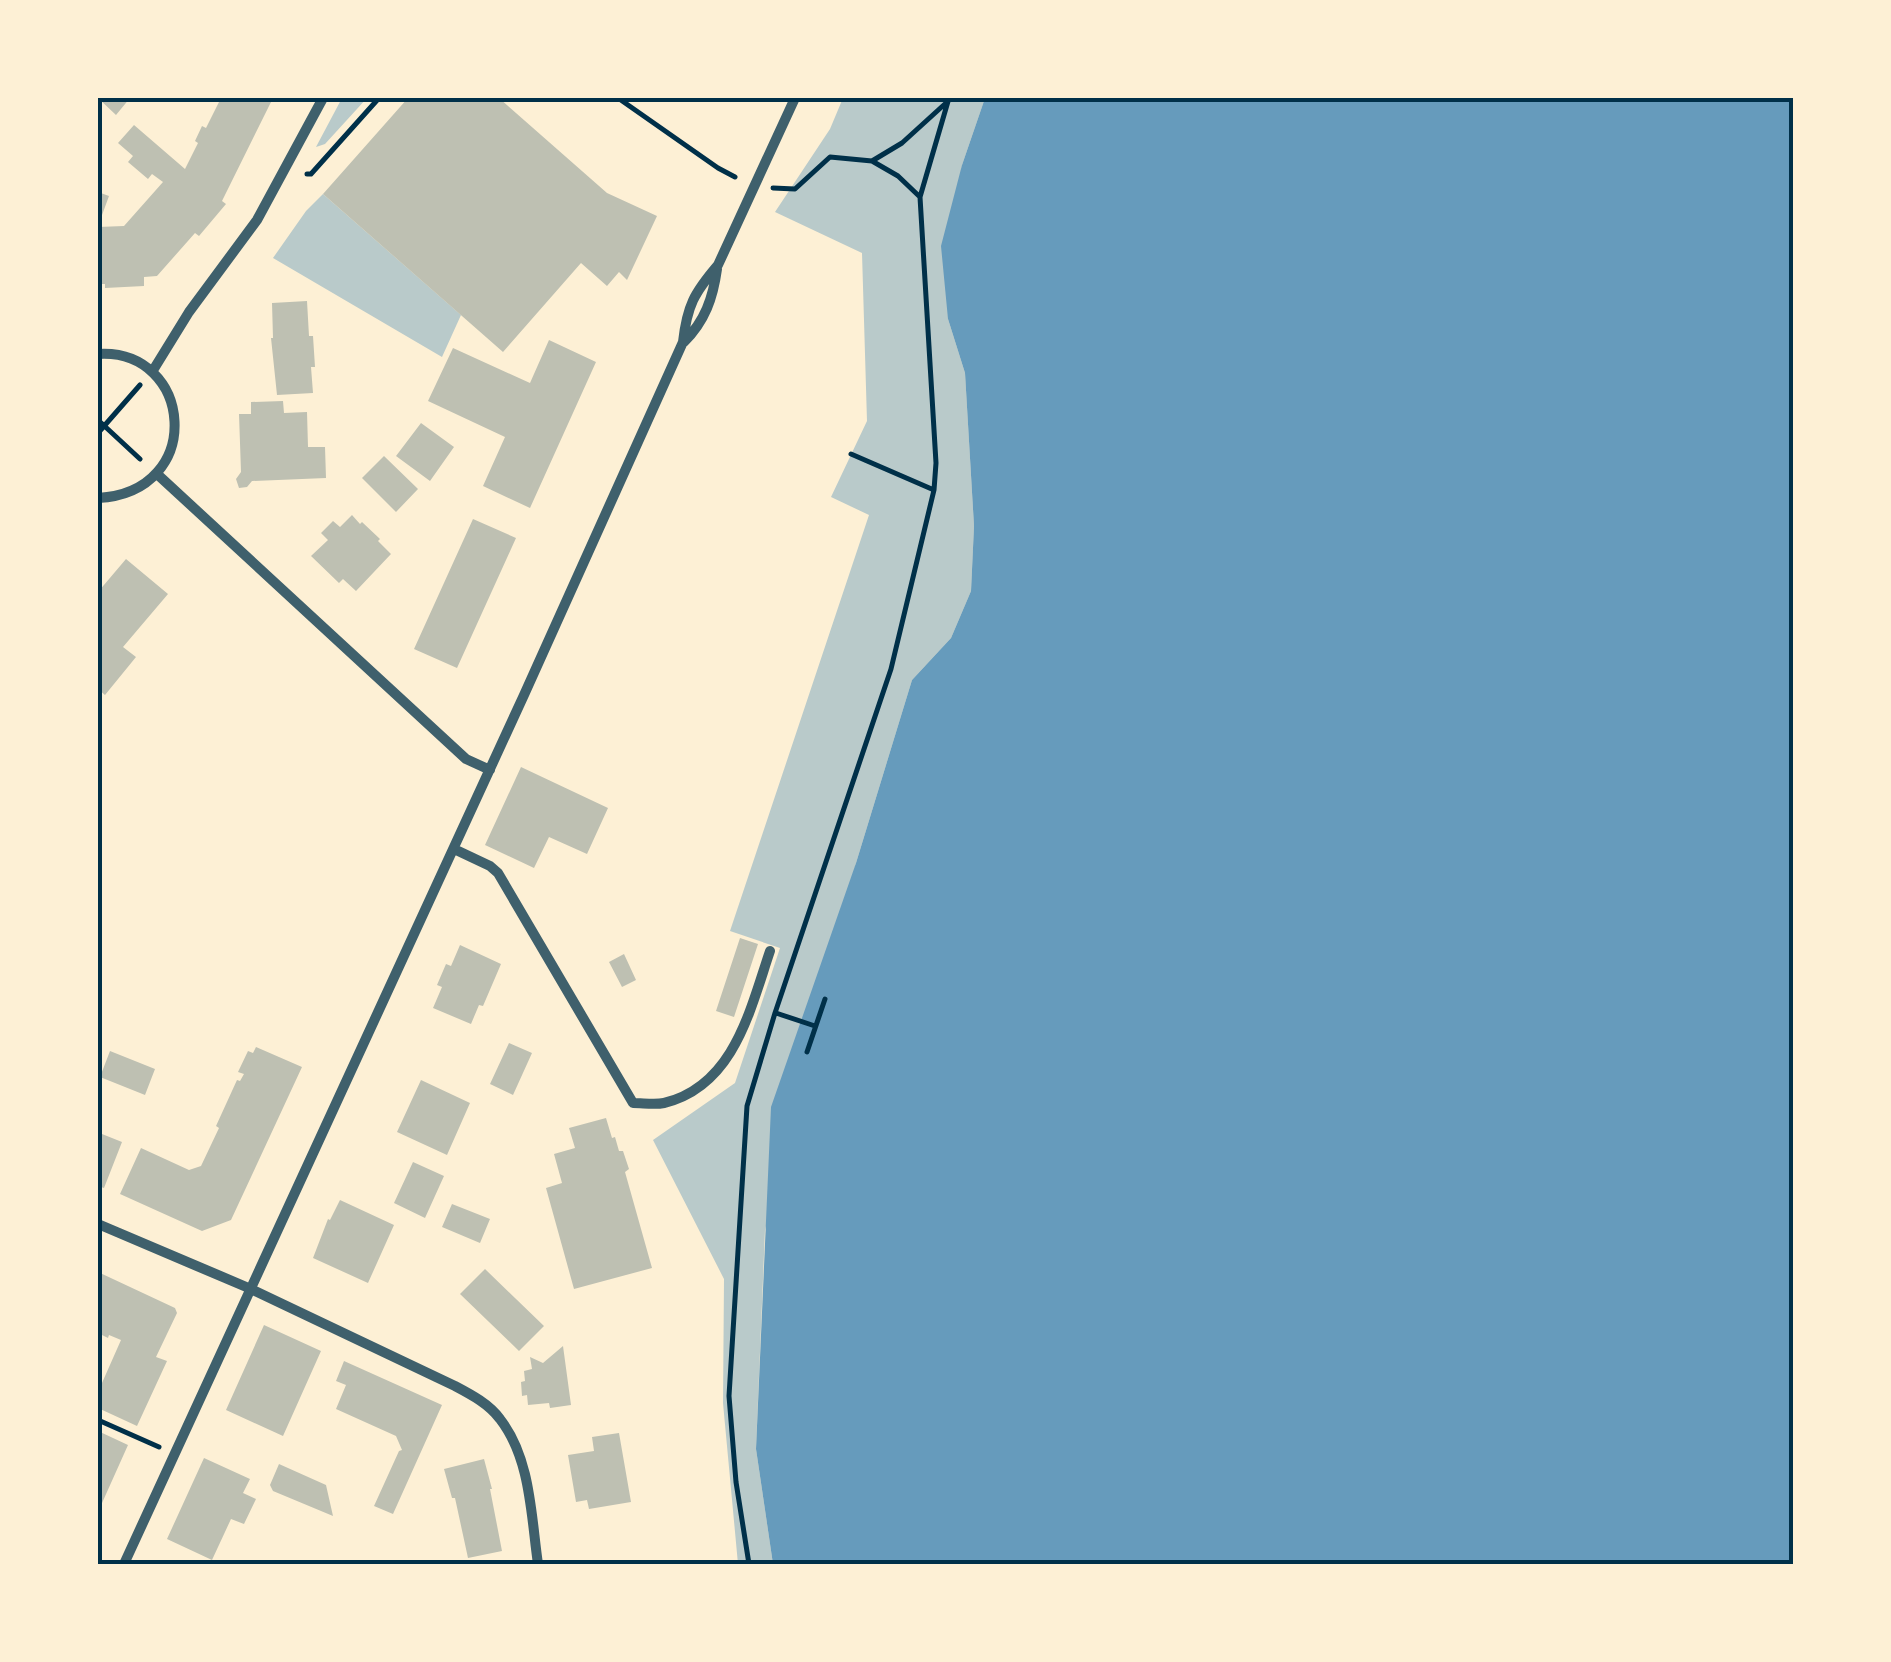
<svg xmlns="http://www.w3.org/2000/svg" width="1891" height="1662" viewBox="0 0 1891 1662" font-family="'Titillium Web',sans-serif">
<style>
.green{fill:#b9caca}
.water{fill:#669bbc}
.building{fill:#bec0b2}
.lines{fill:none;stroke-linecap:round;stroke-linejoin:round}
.path{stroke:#003049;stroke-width:5}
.minor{stroke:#3f606c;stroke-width:10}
.neatline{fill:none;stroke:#003049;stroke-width:4}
</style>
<rect width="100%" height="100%" fill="#fdf0d5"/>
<path class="green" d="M342 98H367L325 144 316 147Z
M843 98H985L962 165 948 319 965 373 974 526 971 591 951 638 912 680 856 863 765 1230 756 1449 773 1564H738L723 1403 724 1279 653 1140 735 1083 780 948 730 931 869 515 831 497 867 421 862 253 775 212 830 129Z
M323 194 461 315 442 357 273 258 306 211Z"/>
<path class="water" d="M985 98H1793V1564H773L756 1449 771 1107 856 863 912 680 951 638 971 591 974 526 965 373 948 319 941 246 962 165Z"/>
<path class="building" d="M98 98H130L116 115Z
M221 98H273L222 201 226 204 199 236 195 233 157 276 144 277V286L105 288V284H98V227L124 226 163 182 152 174 148 179 128 162 133 156 118 143 134 125 185 169 198 143 195 141 202 126 206 128Z
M408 98H499L607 193 657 216 627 280 619 272 607 286 581 263 503 352 323 194Z
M98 192 109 196 98 226Z
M307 301 309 336H313L315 367H311L313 393 277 395 271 338H273L272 303Z
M549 340 596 362 530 508 483 486 505 437 428 401 453 348 530 383Z
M283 401 284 413 307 412 308 447H325L326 478 252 481 247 487 239 488 236 479 241 472 239 414H251V402Z
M421 423 454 447 430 481 396 456Z
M384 456 418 489 396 512 362 478Z
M352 515 360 524 362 522 380 539 378 541 391 554 356 591 343 579 339 583 311 556 328 540 321 533 333 521 340 527Z
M473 519 516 538 457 668 414 649Z
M126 559 168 594 123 647 136 657 105 695 98 689V592Z
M521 767 608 808 587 854 549 837 534 868 485 845Z
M740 938 758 944 734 1017 716 1011Z
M460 945 501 964 483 1006 479 1005 471 1024 433 1008 442 987 437 985 446 964 451 966Z
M624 954 636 980 622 987 609 962Z
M509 1043 532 1053 513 1095 490 1084Z
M256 1047 302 1067 231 1220 202 1231 120 1194 141 1148 189 1170 201 1166 219 1128 216 1126 237 1080 240 1081 244 1074 238 1072 248 1051 253 1053Z
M110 1051 155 1069 145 1095 100 1077Z
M421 1080 470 1103 447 1155 397 1132Z
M606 1118 612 1138 615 1137 619 1151H623L629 1169 625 1172 652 1268 574 1289 546 1188 562 1183 554 1154 575 1148 569 1128Z
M98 1130 102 1131V1134L122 1142 104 1188 98 1186Z
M413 1162 444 1176 425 1218 394 1203Z
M340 1200 394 1225 368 1283 313 1258 328 1219 330 1220Z
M452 1204 490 1219 480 1243 442 1227Z
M485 1269 544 1326 519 1351 460 1294Z
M98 1272 175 1308 177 1313 156 1357 167 1361 137 1426 98 1408V1392L121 1340 109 1335 108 1338 98 1333Z
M264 1325 321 1351 283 1436 226 1410Z
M563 1346 571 1405 550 1408 549 1403 528 1405 527 1395 522 1396 521 1382 525 1381 524 1371 532 1369 530 1357 543 1363Z
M344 1361 442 1405 393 1514 374 1506 399 1451 402 1450 396 1436 336 1409 346 1385 336 1381Z
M98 1431 128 1445 98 1512Z
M619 1433 631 1502 589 1509 587 1500 576 1502 568 1455 594 1451 592 1437Z
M204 1458 250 1479 243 1493 256 1499 244 1524 231 1519 212 1560 167 1539Z
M484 1459 492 1489H490L502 1551 468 1558 455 1498H452L444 1469Z
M279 1464 326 1485 333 1516 273 1491 270 1485Z"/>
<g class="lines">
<path class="path" d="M618 98 718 168 735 177
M307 174H311L379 98
M773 188 795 189 830 157 872 161
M920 197 898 176 872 161 902 143 946 103
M98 420 140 459
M98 433 140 385
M851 454 934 490
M776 1013 815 1026
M807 1052 825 999
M98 1420 159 1447
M749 1564 736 1482 729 1396 747 1106 775 1013 891 669 934 490 936 463 920 197 949 98"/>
<path class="minor" d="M684 342C705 321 713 298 717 269
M98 354C193 348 207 492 98 498
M152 372 189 312 257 220 323 98
M157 474 466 759 490 770
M454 849 490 866 498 873 633 1103C643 1103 655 1105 664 1103 734 1086 750 1010 770 951
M98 1224 251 1289 455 1386C472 1395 489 1404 500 1419 531 1459 531 1516 538 1564
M124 1564 524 695 683 342C687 306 694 293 718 265L795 98"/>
</g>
<rect width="1891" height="1662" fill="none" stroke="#fdf0d5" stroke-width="200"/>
<rect x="100" y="100" width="1691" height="1462" class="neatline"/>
</svg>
